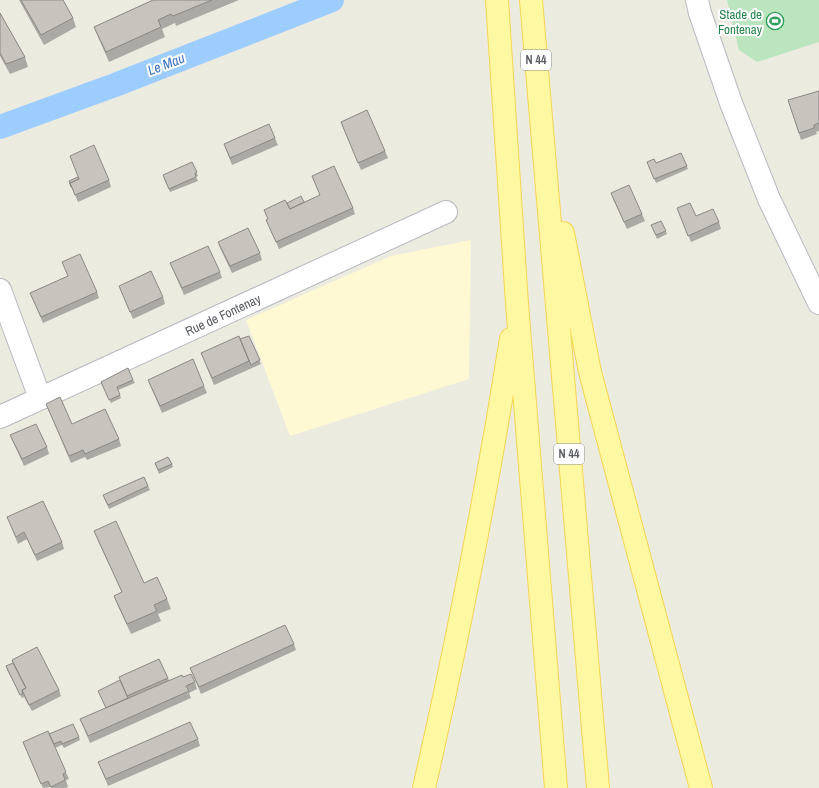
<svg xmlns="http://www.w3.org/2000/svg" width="819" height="788" viewBox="0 0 819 788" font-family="'Archivo Narrow',sans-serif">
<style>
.commercial{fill:#fef8d3}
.green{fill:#bbe5bf}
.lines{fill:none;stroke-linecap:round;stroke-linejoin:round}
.canal{stroke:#9dccff;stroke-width:24}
.street-casing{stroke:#b8bac0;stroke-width:24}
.primary-casing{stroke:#f4d551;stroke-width:24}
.street{stroke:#fff;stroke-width:22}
.primary{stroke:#fff8a2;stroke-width:22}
.wall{fill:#aba9a3}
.building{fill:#c7c4bd;stroke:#8b8984}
.labels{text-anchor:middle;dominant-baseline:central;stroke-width:4;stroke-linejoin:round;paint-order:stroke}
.shield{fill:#fff;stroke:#8b8d91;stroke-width:1}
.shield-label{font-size:12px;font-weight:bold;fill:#595c62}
.leisure-label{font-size:13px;fill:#27864d;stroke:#fff;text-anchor:end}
.street-label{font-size:13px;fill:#595c62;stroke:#fff}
.water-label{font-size:14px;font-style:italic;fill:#3e74c4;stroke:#fff}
</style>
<rect width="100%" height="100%" fill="#ecebe0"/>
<path class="commercial" d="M471 240 469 379 290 436 246 320 391 256Z"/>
<path class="green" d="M727 0H819V42L757 62 739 50Z"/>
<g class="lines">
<path class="canal" d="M0 127 115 85 332 0"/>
<defs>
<path id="street" d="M697 0 700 13 731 103 769 199 819 303
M0 290 40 398
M0 417 446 212"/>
<path id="primary" d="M497 0 517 304 556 788
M531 0 598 788
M563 233 590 372 701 788
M424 788C458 639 487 490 511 339"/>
</defs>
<use href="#street" class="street-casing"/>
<use href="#primary" class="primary-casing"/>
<use href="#street" class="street"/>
<use href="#primary" class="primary"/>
</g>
<path class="wall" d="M19 0H63L73 18 76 27 44 45Z
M153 0H239L176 26 175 23 162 29 165 37 109 62 98 37 94 27Z
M0 13 25 57 28 67 10 74 0 56Z
M819 91V131L816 132 817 134 801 140 788 100Z
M341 122 385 151 388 158 361 170Z
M275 138 278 145 232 165 224 144Z
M681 153 688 169 656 183 648 165 656 163Z
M192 162 198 176 196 177 198 181 170 192 164 179Z
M312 176 353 208 355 214 279 249 269 226 266 220 268 219 264 210 287 203 304 202 320 195Z
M109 180 111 187 78 202 69 181Z
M611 193 642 214 645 221 627 229 613 199Z
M677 208 696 216 719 222 721 229 691 242Z
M661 221 667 234 657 239 651 225Z
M218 242 260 253 262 260 232 273 220 248Z
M62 262 97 292 99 298 43 323 30 293 68 276Z
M170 263 220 272 222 278 184 295Z
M119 286 163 297 165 304 133 319Z
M249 336 261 364 214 385 201 353Z
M133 380 135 383 118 390 121 398 111 403 101 382Z
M148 380 204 386 207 393 162 413Z
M46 404 72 424 119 439 121 446 87 460 85 457 71 463Z
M10 435 47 447 49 454 24 466 13 442Z
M155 463 172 464 173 467 159 474Z
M148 486 150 490 109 509 104 498Z
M7 517 62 542 64 549 37 561 27 539 18 544Z
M94 531 144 583 167 599 171 609 158 614 161 621 131 634 118 606 114 596 122 592 98 541Z
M294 644 296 650 201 694 190 668Z
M159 659 169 680 183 677 195 682 197 689 189 693 191 698 90 743 80 719 106 708 98 691 120 680Z
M12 660 59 690 61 696 32 711 24 697 22 698 7 670 6 666 13 663Z
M49 734 79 737 80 740 64 748 62 745 55 748 69 779 66 780 68 787 65 788H51V787L43 788 23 742Z
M198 739 200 746 108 786 98 762Z"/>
<path class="building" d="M21 0H63L73 18 41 35Z
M153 0H212L173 16 171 14 158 20 161 27 106 52 94 27Z
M0 13 25 57 6 64 0 53Z
M819 91V123L814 125V128L799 133 788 100Z
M367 110 385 151 358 163 341 122Z
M269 124 275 138 230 158 224 144Z
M94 145 109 180 75 195 70 183 79 179 70 156Z
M681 153 687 166 654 179 647 162 654 159 656 163Z
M192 162 197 172 195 173 196 177 169 189 163 175Z
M334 166 353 208 276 242 266 220 268 219 264 210 285 200 290 209 320 195 312 176Z
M78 177 79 179 70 183 71 187 69 181Z
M629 185 642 214 624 222 611 193Z
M301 196 304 202 290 209 287 203Z
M690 203 696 216 713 209 719 222 688 236 677 208Z
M661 221 666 231 656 235 651 225Z
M248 228 260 253 230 266 218 242Z
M208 246 220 272 182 288 170 263Z
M80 254 97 292 41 317 30 293 68 276 62 262Z
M151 271 163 297 130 312 119 286Z
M239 336 249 361 212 378 201 353Z
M249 336 260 360 251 365 240 339Z
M193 359 204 386 160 406 148 380Z
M128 368 133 380 117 387 120 395 109 400 101 382Z
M60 397 72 424 105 409 119 439 85 454 83 450 69 456 46 404Z
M36 424 47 447 22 459 10 435Z
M168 457 172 464 158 470 155 463Z
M144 477 148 486 108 505 103 495Z
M43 501 62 542 35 555 24 532 16 537 7 517Z
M116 521 144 583 157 577 167 599 154 605 157 611 127 624 114 596 122 592 94 531Z
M285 625 294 644 199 687 190 668Z
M37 647 59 690 29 705 22 690 26 688 12 660Z
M159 659 168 678 127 696 119 677Z
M13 663 26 688 22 690 23 693 20 695 6 666Z
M191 674 195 682 186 686 189 691 88 736 80 719 182 675 183 677Z
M120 680 128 698 106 708 98 691Z
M190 722 198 739 106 779 98 762Z
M73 724 79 737 62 744 61 741 54 744 49 734Z
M48 731 66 772 63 774 65 780 51 787 48 781 41 784 23 742Z"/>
<defs>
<symbol id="stadium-ring" viewBox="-11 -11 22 22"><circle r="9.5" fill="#fff" stroke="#2e9e5b" stroke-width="1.5"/><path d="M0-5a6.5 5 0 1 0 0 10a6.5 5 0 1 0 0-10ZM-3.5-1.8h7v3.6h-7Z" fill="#2e9e5b"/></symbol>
</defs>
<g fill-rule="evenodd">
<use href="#stadium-ring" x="765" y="11" width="20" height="20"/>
</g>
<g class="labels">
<g class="shield">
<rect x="521" y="50" width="30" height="20" rx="3"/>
<rect x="554" y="444" width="30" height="20" rx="3"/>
</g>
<g class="shield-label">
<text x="536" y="60">N 44</text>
<text x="569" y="454">N 44</text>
</g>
<g class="leisure-label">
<text x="762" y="14">Stade de<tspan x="762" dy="15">Fontenay</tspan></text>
</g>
<g class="street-label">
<text transform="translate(223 315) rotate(-25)">Rue de Fontenay</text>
</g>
<g class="water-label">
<text transform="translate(166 64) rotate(-21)">Le Mau</text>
</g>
</g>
</svg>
